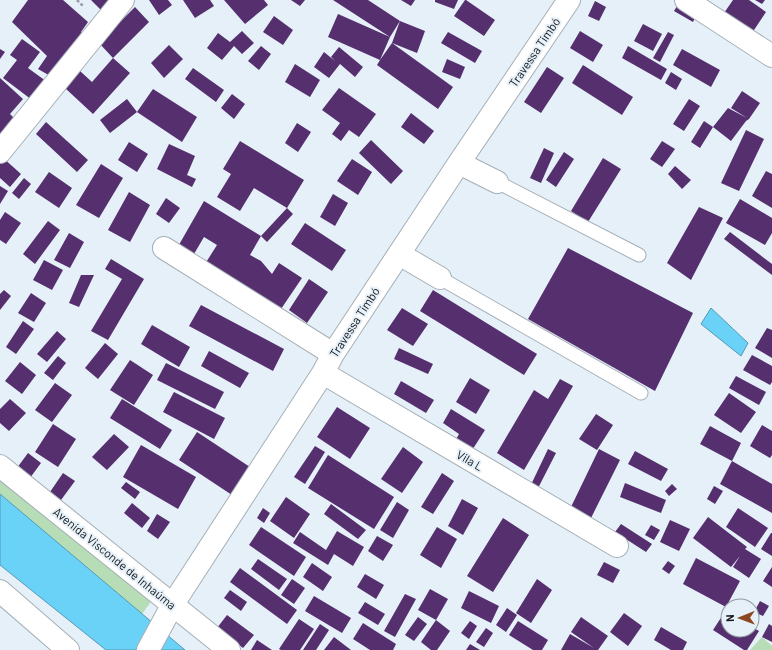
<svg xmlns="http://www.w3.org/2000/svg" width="772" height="650" viewBox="0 0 772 650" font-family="Barlow,sans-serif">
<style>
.green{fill:#b6ddb6}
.water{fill:#6bd2f7;stroke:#519ab5}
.building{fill:#552f6e}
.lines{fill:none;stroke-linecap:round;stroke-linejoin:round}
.lane-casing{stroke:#a5afb6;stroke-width:15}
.street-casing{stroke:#a5afb6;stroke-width:24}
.secondary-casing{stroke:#a5afb6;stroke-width:24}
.path{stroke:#959da3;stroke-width:2.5;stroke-dasharray:3 2;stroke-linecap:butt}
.lane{stroke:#fff;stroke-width:13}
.street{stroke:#fff;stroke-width:22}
.secondary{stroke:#fff;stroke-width:22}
.labels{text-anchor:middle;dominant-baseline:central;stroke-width:4;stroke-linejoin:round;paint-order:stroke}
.street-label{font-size:12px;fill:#14181b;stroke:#e6f0f8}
</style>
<rect width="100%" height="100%" fill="#e6f0f8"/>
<path class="green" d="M0 471 155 596 142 614 0 494Z
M762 637 772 646V650H750Z"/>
<path class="water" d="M711 308 748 343 741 356 701 324Z
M0 494 185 650H106L0 565Z"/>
<path class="building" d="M28 0H63L88 22 81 32 86 39 52 77 38 69 47 56 12 22Z
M91 0H112L102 11Z
M149 0H168L172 5 159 15Z
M183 0H210L214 6 195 18Z
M224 0H264L268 5 245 24Z
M291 0H305L300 6Z
M333 0H368L400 21 390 37Z
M401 0H415L411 6Z
M435 0H458L454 9 435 2Z
M465 0H466L495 20 484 36 454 16Z
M733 0H749L766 12 752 33 724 13Z
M755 0H765L762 4Z
M595 1 606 7 599 21 588 16Z
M679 3 697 14 693 22 674 11Z
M135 7 149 22 113 58 130 73 93 114 65 88 80 71 92 82 113 58 99 43Z
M338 14 390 37 380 60 392 43 400 21 425 31 417 53 392 43 453 87 438 109 377 65 380 60 328 37Z
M274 16 293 30 283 45 263 32Z
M643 24 662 34 653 51 634 41Z
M242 31 254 43 242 54 234 46 222 60 207 48 218 33 230 42Z
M580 31 603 45 593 62 570 48Z
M448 32 482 51 475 63 441 43Z
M668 32 674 35 660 62 653 58Z
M22 39 40 52 28 68 50 84 36 103 3 78 17 60 10 55Z
M169 45 183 59 164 78 151 63Z
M261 46 271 54 259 70 248 61Z
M628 46 667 69 661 80 622 58Z
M339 47 363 67 355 77 340 64 329 78 314 67 324 52 335 61 331 57Z
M0 49 5 52 0 59Z
M682 49 720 70 711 87 673 65Z
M447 59 465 67 460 79 442 72Z
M295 64 320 80 310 97 285 82Z
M583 65 633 97 622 115 572 83Z
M547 67 564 78 541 113 524 102Z
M193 68 224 90 216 102 185 79Z
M671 72 682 79 676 90 665 83Z
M0 78 23 99 10 114 16 120 0 139Z
M339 88 376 114 359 137 349 130 341 141 332 134 340 123 322 110Z
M153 89 197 117 182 142 137 112 110 133 100 120 127 99 137 112Z
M742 91 760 103 749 119 746 121 731 141 713 127 700 148 691 142 704 121 713 127 728 108 747 118 731 108Z
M232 94 245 104 234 119 221 108Z
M689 99 700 106 684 131 673 124Z
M411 113 434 131 424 144 401 127Z
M46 122 88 160 77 172 36 134Z
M297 123 311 132 298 152 285 143Z
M746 130 764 139 739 191 721 183Z
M371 140 403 171 391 184 359 153Z
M240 141 304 180 287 208 254 188 240 211 217 197 231 174 223 169Z
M662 141 675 149 662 167 650 159Z
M129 142 148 154 137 172 118 160Z
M169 144 195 156 187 175 196 179 192 187 157 169Z
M544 148 554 153 541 183 530 178Z
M564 152 574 159 556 187 546 180Z
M2 157 21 174 10 187 0 178V159Z
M603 158 621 169 588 222 571 211Z
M352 159 372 172 358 195 337 181Z
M101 164 123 178 99 218 76 205Z
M675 166 691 180 682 189 668 174Z
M766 171 772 174V208L752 196Z
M49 172 72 188 59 208 35 192Z
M24 178 31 184 19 199 12 193Z
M0 186 8 191 0 204Z
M129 192 150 205 130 242 108 230Z
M333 194 348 203 335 226 320 217Z
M166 198 180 208 169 223 156 214Z
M740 199 772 218V233L765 245 726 223Z
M204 201 261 236 250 255 261 261 272 274 279 263 302 278 281 309 205 264 217 245 204 237 191 259 176 250Z
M699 207 723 218 691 280 667 263Z
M287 208 293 214 267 242 261 236Z
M5 212 21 223 6 244 0 240V220Z
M48 221 60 230 35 264 23 254Z
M305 223 346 250 332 271 291 244Z
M730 232 772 264V275L724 239Z
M69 233 84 242 70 268 54 260Z
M568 248 693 313 655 391 528 319Z
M111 259 144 279 108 340 91 331 122 279 105 269Z
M44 260 63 270 52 290 33 280Z
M81 275H94L79 307 69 303Z
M309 279 328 292 307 323 289 310Z
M4 290 11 296 0 310V294Z
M433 290 537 354 524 375 420 311Z
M31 293 46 303 34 322 18 313Z
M201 305 284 349 273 371 189 326Z
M402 308 428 324 413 346 387 330Z
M23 321 34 329 16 354 6 347Z
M152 325 190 347 179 367 141 344Z
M767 328 772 330V358L755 348Z
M57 331 66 339 47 362 37 354Z
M105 343 118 354 98 379 85 368Z
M399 348 433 364 428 374 394 359Z
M209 351 249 373 240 388 201 366Z
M752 355 772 366V382L770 385 743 370Z
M58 356 66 363 53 380 44 373Z
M130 360 153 375 134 405 110 390Z
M20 362 36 375 22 394 5 381Z
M166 363 224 392 215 409 157 380Z
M736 376 766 392 759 405 729 388Z
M470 378 490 390 476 414 456 402Z
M560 379 573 386 524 470 497 453 534 390 548 399Z
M401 381 434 400 426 413 394 394Z
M55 383 72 395 52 422 35 410Z
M174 392 225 418 214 439 163 412Z
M729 393 756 412 741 433 714 415Z
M10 399 26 413 9 431 0 423V409Z
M122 399 172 430 160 449 110 418Z
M337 407 370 428 350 459 317 437Z
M451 409 485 430 469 455 453 445 459 434 443 423Z
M596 414 613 425 597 450 579 439Z
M53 424 76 439 58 467 35 452Z
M762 425 772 431V455L770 458 750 446Z
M710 426 741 443 732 461 700 444Z
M197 432 253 469 235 497 179 460Z
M114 434 129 447 107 470 92 457Z
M141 445 196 477 178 509 123 477Z
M315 446 325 452 305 484 294 477Z
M403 447 423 462 402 493 381 479Z
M548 449 556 453 535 494 528 491Z
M599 449 620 460 591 518 571 507Z
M635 451 668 469 661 481 628 464Z
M28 453 41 463 27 482 14 472Z
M328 455 394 497 374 529 308 488Z
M732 461 772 484V513L720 484Z
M63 473 75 481 61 500 50 492Z
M442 473 454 481 433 514 421 507Z
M126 482 140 492 135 499 121 488Z
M625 483 666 500 661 513 620 497Z
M672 484 677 489 669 496 665 491Z
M714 486 723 491 715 504 707 499Z
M286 497 310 514 294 538 270 521Z
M462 499 478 508 463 535 448 526Z
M397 502 409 510 393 538 380 530Z
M132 503 150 518 142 528 124 513Z
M331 504 366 530 358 539 324 514Z
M263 508 270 513 264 523 257 518Z
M738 508 768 528 755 547 726 527Z
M157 514 170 522 158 539 147 531Z
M708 517 747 547 745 549 761 559 749 578 733 567 740 556 731 567 693 538Z
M503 518 529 535 493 592 467 576Z
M670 520 690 529 679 551 660 542Z
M621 524 652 544 646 552 615 532Z
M651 525 660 530 654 540 645 535Z
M261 527 306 557 294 576 249 545Z
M437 527 457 539 441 568 420 555Z
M337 531 364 547 353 566 334 554 328 565 293 543 300 532 326 550Z
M771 533H772V556L761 549Z
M377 536 393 545 383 561 368 551Z
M696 558 740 581 726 607 683 584Z
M258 559 287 579 279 590 251 569Z
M668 561 675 566 669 574 662 569Z
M604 562 620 570 613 583 597 575Z
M312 563 332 577 323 591 303 577Z
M772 567V587L763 581Z
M240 568 297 610 287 624 230 582Z
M365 574 384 585 376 599 357 587Z
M292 579 305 588 294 604 281 595Z
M537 579 552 590 531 623 516 613Z
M430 589 448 599 436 620 418 610Z
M230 590 247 602 241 611 224 598Z
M469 591 499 606 491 623 461 608Z
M405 594 416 599 395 637 384 631Z
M314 596 351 618 342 633 305 611Z
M760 601 769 606 763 616 754 612Z
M365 602 385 614 378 625 358 613Z
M507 608 517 615 506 632 496 625Z
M726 610 728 611V630H752V627L759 631 747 650H744L713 630Z
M624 613 642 626 628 646 610 632Z
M227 615 254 635 243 648 217 628Z
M418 617 427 624 414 641 405 635Z
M581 617 608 636 598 650H561L570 634 594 648 571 632Z
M299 619 314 629 300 650H281L279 649Z
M436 620 450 631 437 650H431L421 642Z
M470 621 477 626 469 639 461 633Z
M518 621 548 640 542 650H533L509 635Z
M363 623 396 644 393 650H370L353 639Z
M320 624 329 630 316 650H303Z
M769 624 772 626V642L762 637Z
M661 627 687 642 683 650H671L654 640Z
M486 628 493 633 484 647 476 642Z
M334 637 351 650H324Z
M257 640 272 650H251Z
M470 644 480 650H466Z"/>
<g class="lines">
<defs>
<path id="lane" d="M497 182 639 255
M440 278 641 393"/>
<path id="street" d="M686 0 772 56
M0 152 123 0
M459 163 497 182
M164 248 333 354
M399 254 440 278
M323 373 617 546
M148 650 173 604 323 373 333 354 459 163 569 0"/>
<path id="secondary" d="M0 466 229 650
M0 591 68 650"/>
</defs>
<use href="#lane" class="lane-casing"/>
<use href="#street" class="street-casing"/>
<use href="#secondary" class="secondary-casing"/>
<path class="path" d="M77 0 84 7"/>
<use href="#lane" class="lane"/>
<use href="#street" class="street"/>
<use href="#secondary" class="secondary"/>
</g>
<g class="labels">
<g class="street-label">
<text transform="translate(534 52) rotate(-56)">Travessa Timbó</text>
<text transform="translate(354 322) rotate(-57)">Travessa Timbó</text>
<text transform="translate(470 460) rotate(30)">Vila L</text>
<text transform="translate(115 558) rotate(39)">Avenida Visconde de Inhaúma</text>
</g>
</g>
<g transform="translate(740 618) rotate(269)"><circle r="19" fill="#e6f0f8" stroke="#929aa0"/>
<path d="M0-3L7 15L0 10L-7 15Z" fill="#8c4620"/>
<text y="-6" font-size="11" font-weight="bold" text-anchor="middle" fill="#14181b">N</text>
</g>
</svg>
